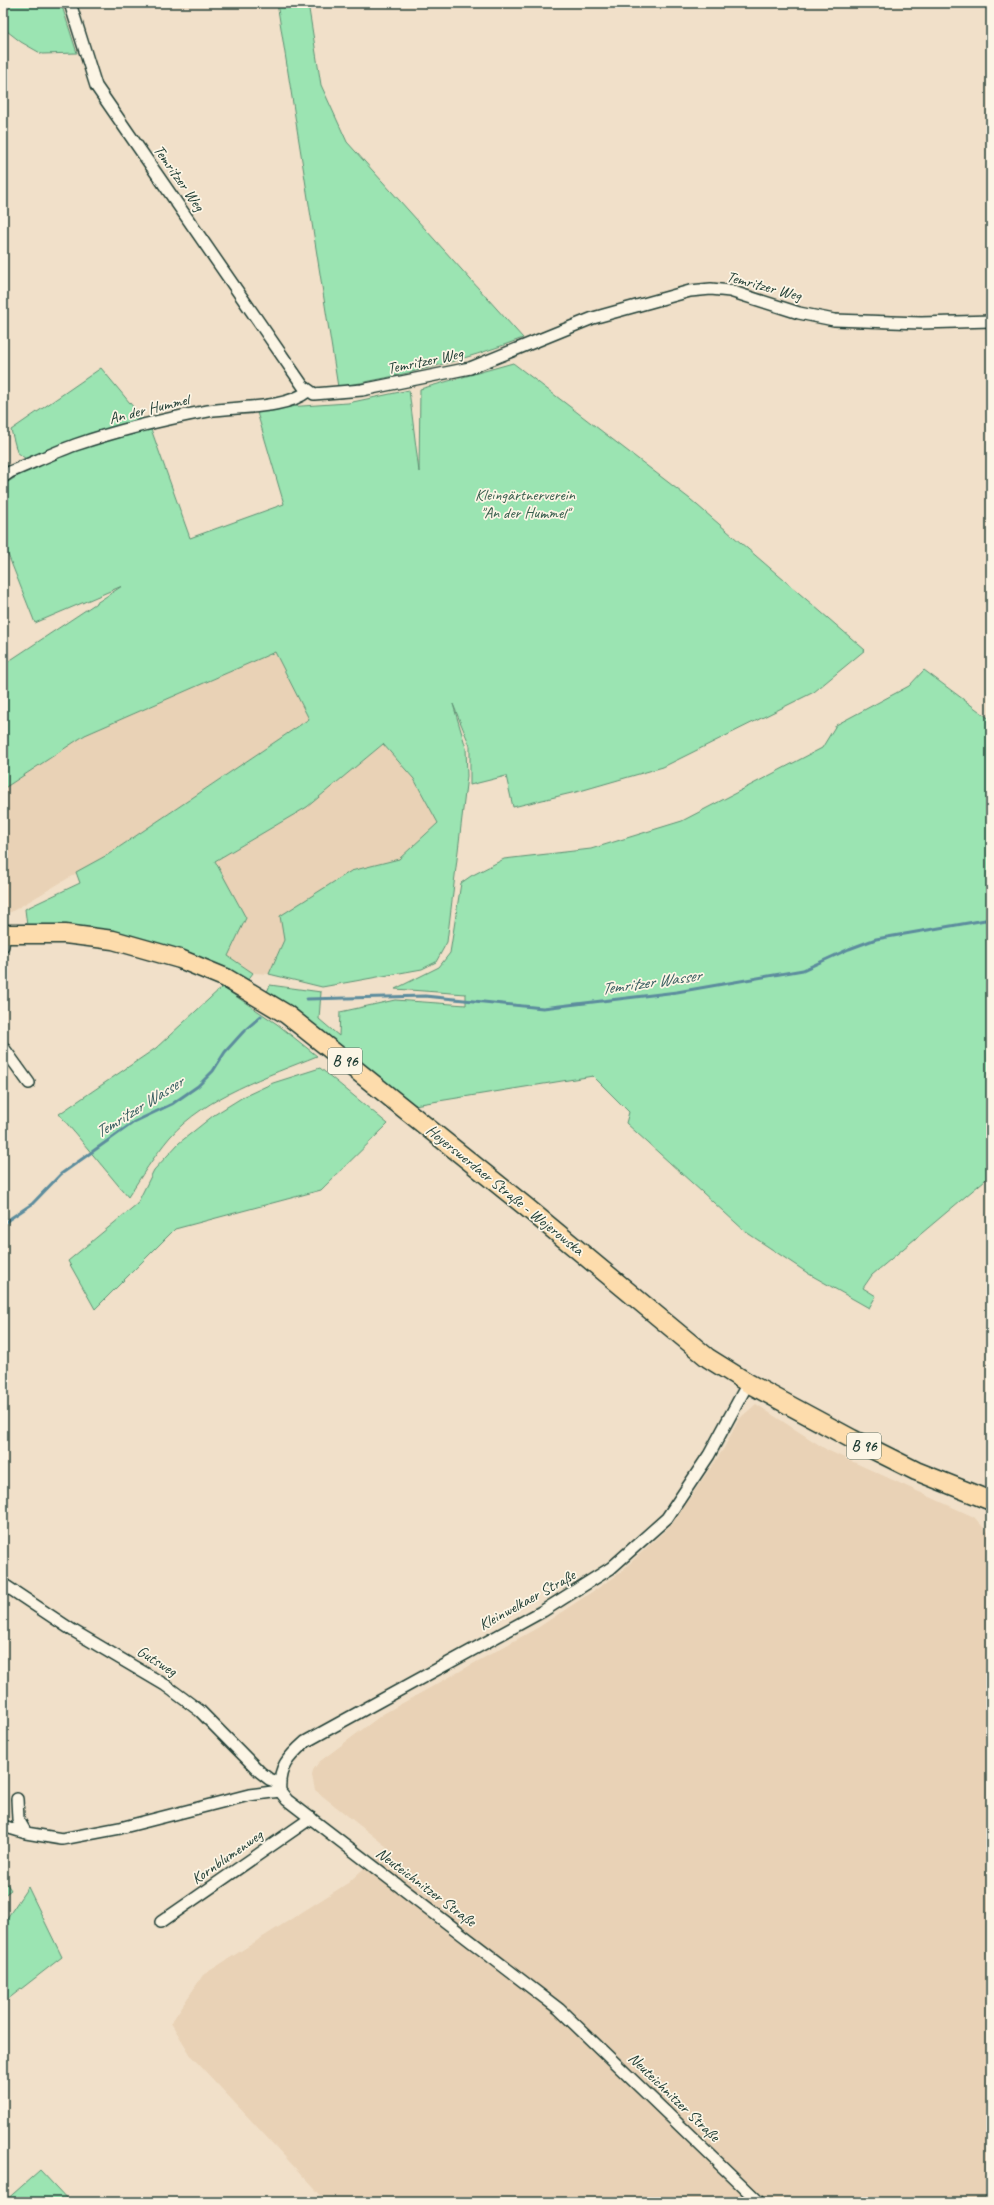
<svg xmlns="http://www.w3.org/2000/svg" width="994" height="2205" viewBox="0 0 994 2205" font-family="Caveat,sans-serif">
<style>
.built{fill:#e9d2b6}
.green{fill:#9be4b2;stroke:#5d9073}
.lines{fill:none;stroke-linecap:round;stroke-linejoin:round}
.stream{stroke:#5b8c9d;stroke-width:3}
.street-casing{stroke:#1f3d34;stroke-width:14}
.primary-casing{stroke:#1f3d34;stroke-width:21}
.street{stroke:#fcf5e5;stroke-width:11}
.primary{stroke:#fddcac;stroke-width:18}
.labels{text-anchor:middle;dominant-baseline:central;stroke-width:3.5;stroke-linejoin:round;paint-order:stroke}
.shield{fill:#fcf5e5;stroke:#617469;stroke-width:1}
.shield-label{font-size:15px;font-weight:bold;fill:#1f3d34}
.street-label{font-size:16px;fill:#1f3d34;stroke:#fcf5e5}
.park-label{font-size:16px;fill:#385e4d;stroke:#fcf5e5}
.water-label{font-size:17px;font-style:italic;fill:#385e60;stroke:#fcf5e5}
</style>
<rect width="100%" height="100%" fill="#f1e0c9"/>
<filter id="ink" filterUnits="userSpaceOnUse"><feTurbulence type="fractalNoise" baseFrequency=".025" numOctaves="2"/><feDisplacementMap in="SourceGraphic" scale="8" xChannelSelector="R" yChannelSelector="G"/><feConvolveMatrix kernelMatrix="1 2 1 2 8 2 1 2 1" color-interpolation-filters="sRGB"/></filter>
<g filter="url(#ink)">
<path class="built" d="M275 652 309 719 109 854 11 912 3 913V789L85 735Z
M383 744 414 779 438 823 399 859 351 871 284 940 269 974 253 973 228 956 246 918 214 862 307 807Z
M756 1404 827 1450 974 1517 991 1536V2202H327L192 2057 171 2023 203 1975 348 1883 387 1847 315 1790 312 1776 313 1770 319 1762 383 1714 539 1627 616 1576 672 1524 724 1448 739 1419Z"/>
<path class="green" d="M3 3H61L77 53 42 54 21 42 3 28Z
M277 3H308L321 85 347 142 523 338C463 361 402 376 338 387Z
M513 363 690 499 865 650 814 692 663 767 580 791 513 807 506 776 470 785V746L453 704 466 748 467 776 447 942 436 962 422 969 322 987 269 974 284 940 280 916 351 871 399 859 438 823 414 779 383 744 307 807 215 861 246 918 228 956 253 973 247 981 27 926 25 909 80 883 76 872 109 854 309 719 275 652 85 735 3 789V665L122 586 35 623 3 542V485L29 469 77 449 151 429 190 538 284 504 256 409 348 403 409 390 419 472 420 389Z
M101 368 144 420 26 459 17 452 11 430Z
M924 670 991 720V1175L872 1275 863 1288 876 1296 869 1308 809 1274 746 1232 626 1123 629 1112 593 1076 414 1105 267 992 270 985 321 992 319 1019 339 1036 340 1012 395 1000 466 1005V994L395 989 439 967 450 953 461 883 471 876 504 859 591 849 682 821 822 748 836 725 909 686Z
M222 987 277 1024 317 1056C268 1076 206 1096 170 1137 154 1156 141 1177 128 1197L59 1114 156 1048Z
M320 1068 388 1124 321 1190 175 1229 95 1309 68 1261 137 1204 154 1170 179 1143 214 1115 243 1097 273 1083Z
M3 1878 11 1890 3 1896Z
M28 1887 62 1957 3 2003V1924Z
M40 2170 70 2202H4Z"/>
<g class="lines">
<path class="stream" d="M307 999 425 996 543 1008 677 992 803 970 849 949 876 939 991 919
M3 1226 8 1220 32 1204 61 1174 134 1122 172 1104 198 1086 213 1071 225 1052 244 1031 261 1016"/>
<defs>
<path id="street" d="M70 3 96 86 303 386 314 394 362 390 470 368 593 318 690 291 711 289 730 291 799 313 834 320 921 323 991 321
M3 477 10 472C32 463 53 453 75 445 116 431 165 419 208 411 238 406 284 410 308 391
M3 946 4 934
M3 1047 29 1083
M3 1584 72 1630 165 1685 200 1711 260 1772 269 1779 280 1783
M280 1791C278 1768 288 1757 305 1742L543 1611 611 1568 667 1518 709 1455 748 1383
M280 1791 287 1800 559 2009 759 2202
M17 1799 18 1819 26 1833
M3 1826 26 1833 62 1839 120 1828 249 1795 280 1791
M161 1922 311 1818"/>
<path id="primary" d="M3 934H65L113 940 180 959 226 978 286 1014 330 1049 525 1206 708 1358 748 1383 852 1439 916 1471 991 1501"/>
</defs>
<use href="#street" class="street-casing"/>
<use href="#primary" class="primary-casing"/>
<use href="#street" class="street"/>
<use href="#primary" class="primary"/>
</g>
</g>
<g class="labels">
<g class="shield">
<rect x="328" y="1048" width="34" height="26" rx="3"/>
<rect x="847" y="1433" width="34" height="26" rx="3"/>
</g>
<g class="shield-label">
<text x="345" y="1061">B 96</text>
<text x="864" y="1446">B 96</text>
</g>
<g class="street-label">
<text transform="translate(179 178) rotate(55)">Temritzer Weg</text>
<text transform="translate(764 286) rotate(15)">Temritzer Weg</text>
<text transform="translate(425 361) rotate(-12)">Temritzer Weg</text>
<text transform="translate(149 409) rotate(-14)">An der Hummel</text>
<text transform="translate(505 1190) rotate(39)">Hoyerswerdaer Straße - Wojerowska</text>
<text transform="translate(527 1600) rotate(-29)">Kleinwelkaer Straße</text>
<text transform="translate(157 1661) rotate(32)">Gutsweg</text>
<text transform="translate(227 1857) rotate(-35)">Kornblumenweg</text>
<text transform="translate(426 1887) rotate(37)">Neuteichnitzer Straße</text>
<text transform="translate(674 2097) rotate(44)">Neuteichnitzer Straße</text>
</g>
<g class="park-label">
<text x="525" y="495">Kleingärtnerverein<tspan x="525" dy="18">"An der Hummel"</tspan></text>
</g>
<g class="water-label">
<text transform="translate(651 982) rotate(-8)">Temritzer Wasser</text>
<text transform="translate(139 1107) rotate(-32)">Temritzer Wasser</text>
</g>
</g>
<rect width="994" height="2205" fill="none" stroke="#fcf5e5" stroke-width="16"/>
<rect x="8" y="8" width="978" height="2189" fill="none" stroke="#1f3d34" stroke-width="1.5" filter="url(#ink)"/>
</svg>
